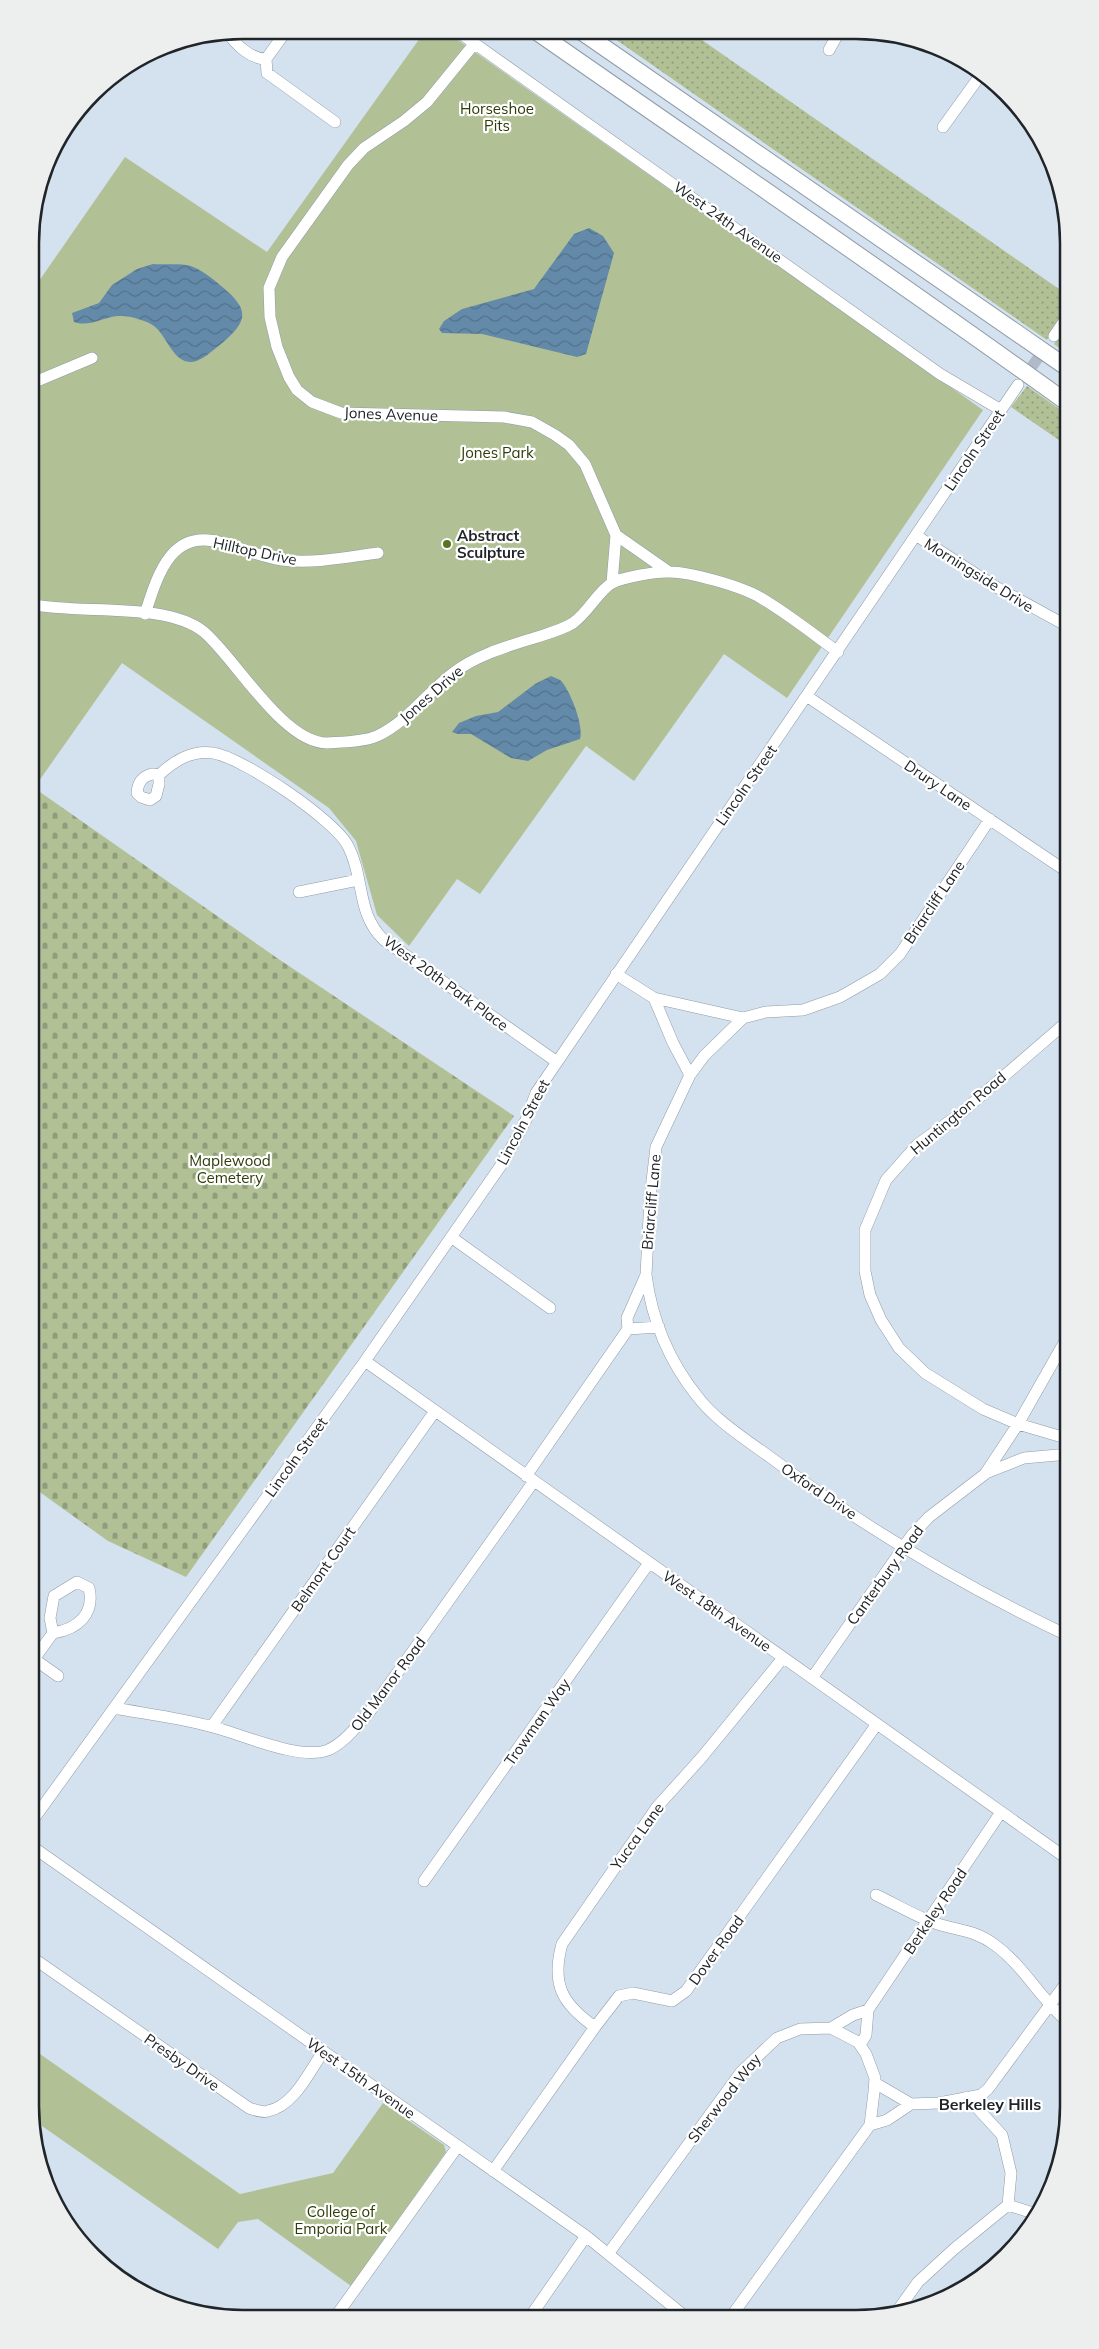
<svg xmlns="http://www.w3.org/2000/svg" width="1099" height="2349" viewBox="0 0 1099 2349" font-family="Mulish,sans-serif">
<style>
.grass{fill:url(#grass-dots)}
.cemetery{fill:url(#cemetery-stones)}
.park{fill:#b1c195}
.water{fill:url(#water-waves)}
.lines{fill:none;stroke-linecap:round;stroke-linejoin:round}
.minor-tunnel{stroke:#b0bbc7;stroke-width:11;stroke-dasharray:11 5.5;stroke-linecap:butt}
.minor-casing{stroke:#8f9ca7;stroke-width:12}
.highway-casing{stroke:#8f9ca7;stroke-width:18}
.minor{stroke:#fff;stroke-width:11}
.highway{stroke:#fff;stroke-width:16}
.poi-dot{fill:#5b7223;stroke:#fff;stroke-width:2}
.labels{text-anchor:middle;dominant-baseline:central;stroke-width:4.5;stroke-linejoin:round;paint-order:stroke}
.park-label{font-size:15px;fill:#2e3c08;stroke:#fff}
.street-label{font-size:15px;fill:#20252a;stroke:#fff}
.poi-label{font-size:15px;font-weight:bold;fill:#20252a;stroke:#fff;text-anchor:start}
.neighbourhood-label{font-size:16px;font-weight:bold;fill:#20252a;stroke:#fff}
.rim{fill:none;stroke:#20252a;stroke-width:2.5}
</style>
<defs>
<pattern id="grass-dots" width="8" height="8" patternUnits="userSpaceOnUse" patternTransform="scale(1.25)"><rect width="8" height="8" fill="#b1c195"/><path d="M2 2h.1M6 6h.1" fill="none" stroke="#909d7a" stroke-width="1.8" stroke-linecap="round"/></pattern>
<pattern id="cemetery-stones" width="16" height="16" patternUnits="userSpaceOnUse" patternTransform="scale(1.25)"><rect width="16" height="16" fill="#b1c195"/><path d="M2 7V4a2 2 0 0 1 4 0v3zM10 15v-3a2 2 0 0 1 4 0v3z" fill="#909d7a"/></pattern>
<pattern id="water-waves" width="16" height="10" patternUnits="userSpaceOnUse" patternTransform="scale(1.25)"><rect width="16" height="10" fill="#648aaa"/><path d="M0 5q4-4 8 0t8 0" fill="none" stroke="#52718b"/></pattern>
</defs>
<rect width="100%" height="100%" fill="#d4e1ee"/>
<path class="grass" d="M605 32 692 33 1069 296C1069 312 1053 325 1047 340Z
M1069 323V355L1054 344Z
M1027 386 1069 416V447L1011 407Z"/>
<path class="cemetery" d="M30 785 277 958 514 1116 186 1577 108 1541 30 1485Z"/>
<path class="park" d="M425 31H445L983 410 787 698 724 654 634 781 586 746 480 894 457 879 409 946 377 915 356 841 329 808 122 663 34 788 30 785V294L125 157 267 252Z
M30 2047 240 2194 333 2173 383 2103 444 2145 446 2152 351 2286 258 2219 238 2222 218 2249 32 2119Z"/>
<path class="water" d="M589 228 603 236 614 253 586 354 577 357 482 334 442 333 439 329 444 321 462 309 534 289 574 234Z
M153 264C164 265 180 263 191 266 200 269 212 278 220 285 248 308 251 319 221 344 213 350 202 361 192 362 173 363 167 336 154 326 148 321 130 316 122 316 105 315 91 328 74 322L72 313 99 303 112 285 137 269Z
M551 676C555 678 560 679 562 682 571 693 584 726 580 739L547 750 528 761 511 758 471 734H458L452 732 459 723 476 716 498 712 535 684Z"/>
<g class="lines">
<path class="minor-tunnel" d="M1022 380 1054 336"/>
<defs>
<path id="minor" d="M287 30 266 59 267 73 335 122
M457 31 940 374 1001 410
M228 33C236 45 251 59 266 59
M475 43 427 102 404 121 364 148 348 165 282 257 269 288 270 317 277 347 289 377 297 390 312 402 341 413 504 417 532 422 555 435 569 445 585 464 616 535 669 572
M829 50 838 34
M943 127 982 73
M1054 336 1069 314
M30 384 92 358
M917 536 996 587 1069 627
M612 583 616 535
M30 604C78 615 166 601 204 632 235 658 283 743 327 743 343 742 363 742 377 736 407 722 427 693 453 673 477 655 505 647 534 638 546 634 562 630 573 623 588 613 598 591 612 583 624 577 654 572 667 572 689 571 743 587 761 598 788 614 813 634 838 652
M145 614C158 574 171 527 223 543 243 549 262 557 282 560 314 564 347 557 378 553
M808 697 1069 873
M152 774 159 775V784L156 796 150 800 141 797 137 793C138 782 142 777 152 774Z
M159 775C174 761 191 750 213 753 242 757 335 820 348 846 365 878 356 914 384 940L557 1062
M299 892 358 880
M616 974 654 998
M690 1075 673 1043 654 998 743 1018
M451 1237 550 1308
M646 1275C652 1320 669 1361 697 1396 715 1420 745 1439 770 1457 863 1527 963 1586 1069 1636
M628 1329 659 1327
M365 1361 1069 1860
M1069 1439 1018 1424 983 1409 925 1373 899 1348 881 1320 870 1295 865 1271V1230L886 1180 918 1144 961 1113 1069 1020
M986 1473 1024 1458 1069 1454
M526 1476 628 1329 627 1318 646 1275 650 1198 656 1147 690 1075 704 1056 743 1018 766 1012 803 1010 840 997 880 974 900 954 990 819
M53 1633 50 1618 54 1596 77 1582 89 1588C95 1614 78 1629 53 1633L34 1659 58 1676
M812 1678 912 1535 929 1517 985 1474 1018 1424 1069 1334
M114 1708C147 1714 181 1718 213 1727 241 1734 300 1761 328 1750 344 1743 356 1727 368 1714L534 1481
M212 1726 435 1411
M30 1824 365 1361 504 1161 526 1120 536 1093 1018 385
M30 1845 586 2236 687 2318
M424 1881 649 1563
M876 1895C893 1903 910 1913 927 1920 951 1931 971 1927 995 1945 1024 1966 1040 1999 1069 2023
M30 1956 249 2108C255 2110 263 2113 268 2111 294 2106 309 2072 323 2052
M595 2027C562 2004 551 1984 562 1944L657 1807 702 1757 783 1658
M831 2028 853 2015 868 2010
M860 2045 866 2035 868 2010 1001 1812
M875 2083 911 2104
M967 2097 1002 2135 1011 2173 1008 2205
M870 2125 887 2120 911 2104 939 2103 981 2095 988 2089 1069 1979
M493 2171 595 2027 619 1996 633 1993 672 2001 686 1991 877 1724
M1008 2205 1036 2214
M608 2254 741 2072 777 2038 800 2029 831 2028 858 2042 866 2054 875 2078 874 2092 870 2125 730 2318
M895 2314 918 2282 954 2249 1008 2205
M336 2316 458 2146
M530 2317 586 2236"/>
<path id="highway" d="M537 32C715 156 893 277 1069 404
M582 32 1069 369"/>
</defs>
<use href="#minor" class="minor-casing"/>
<use href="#highway" class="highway-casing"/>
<use href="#minor" class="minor"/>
<use href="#highway" class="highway"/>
</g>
<circle class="poi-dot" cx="447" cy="544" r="5"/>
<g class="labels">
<g class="park-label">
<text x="497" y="108">Horseshoe<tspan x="497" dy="17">Pits</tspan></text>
<text x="497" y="452">Jones Park</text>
<text x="230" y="1160">Maplewood<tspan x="230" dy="17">Cemetery</tspan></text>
<text x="341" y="2211">College of<tspan x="341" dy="17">Emporia Park</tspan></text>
</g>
<g class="street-label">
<text transform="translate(728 222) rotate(35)">West 24th Avenue</text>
<text transform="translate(391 414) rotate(2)">Jones Avenue</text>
<text transform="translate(974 450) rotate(-56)">Lincoln Street</text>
<text transform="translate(255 551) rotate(12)">Hilltop Drive</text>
<text transform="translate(979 575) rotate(32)">Morningside Drive</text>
<text transform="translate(431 694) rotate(-41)">Jones Drive</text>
<text transform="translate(746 785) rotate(-55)">Lincoln Street</text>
<text transform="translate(938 785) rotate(34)">Drury Lane</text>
<text transform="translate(934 902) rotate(-56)">Briarcliff Lane</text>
<text transform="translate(446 983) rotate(36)">West 20th Park Place</text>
<text transform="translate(958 1113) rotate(-40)">Huntington Road</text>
<text transform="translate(523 1122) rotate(-62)">Lincoln Street</text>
<text transform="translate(651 1202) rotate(-85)">Briarcliff Lane</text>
<text transform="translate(296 1457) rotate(-54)">Lincoln Street</text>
<text transform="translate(819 1491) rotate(34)">Oxford Drive</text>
<text transform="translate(323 1569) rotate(-55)">Belmont Court</text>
<text transform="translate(885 1575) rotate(-54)">Canterbury Road</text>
<text transform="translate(717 1611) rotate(35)">West 18th Avenue</text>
<text transform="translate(388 1684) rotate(-53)">Old Manor Road</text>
<text transform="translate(537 1722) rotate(-55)">Trowman Way</text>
<text transform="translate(637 1836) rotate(-54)">Yucca Lane</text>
<text transform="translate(935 1911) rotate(-56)">Berkeley Road</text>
<text transform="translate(716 1950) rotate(-54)">Dover Road</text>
<text transform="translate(182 2062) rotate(35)">Presby Drive</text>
<text transform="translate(361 2078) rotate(35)">West 15th Avenue</text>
<text transform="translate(724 2098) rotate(-52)">Sherwood Way</text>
</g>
<g class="poi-label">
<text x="457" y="535">Abstract<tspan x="457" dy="17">Sculpture</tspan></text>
</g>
<g class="neighbourhood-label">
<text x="990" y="2104">Berkeley Hills</text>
</g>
</g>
<path d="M0 0H1099V2349H0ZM243 39H856A204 204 0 0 1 1060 243V2106A204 204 0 0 1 856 2310H243A204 204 0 0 1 39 2106V243A204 204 0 0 1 243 39Z" fill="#edeeee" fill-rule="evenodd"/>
<path class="rim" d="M243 39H856A204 204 0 0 1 1060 243V2106A204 204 0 0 1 856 2310H243A204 204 0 0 1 39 2106V243A204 204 0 0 1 243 39Z"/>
</svg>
